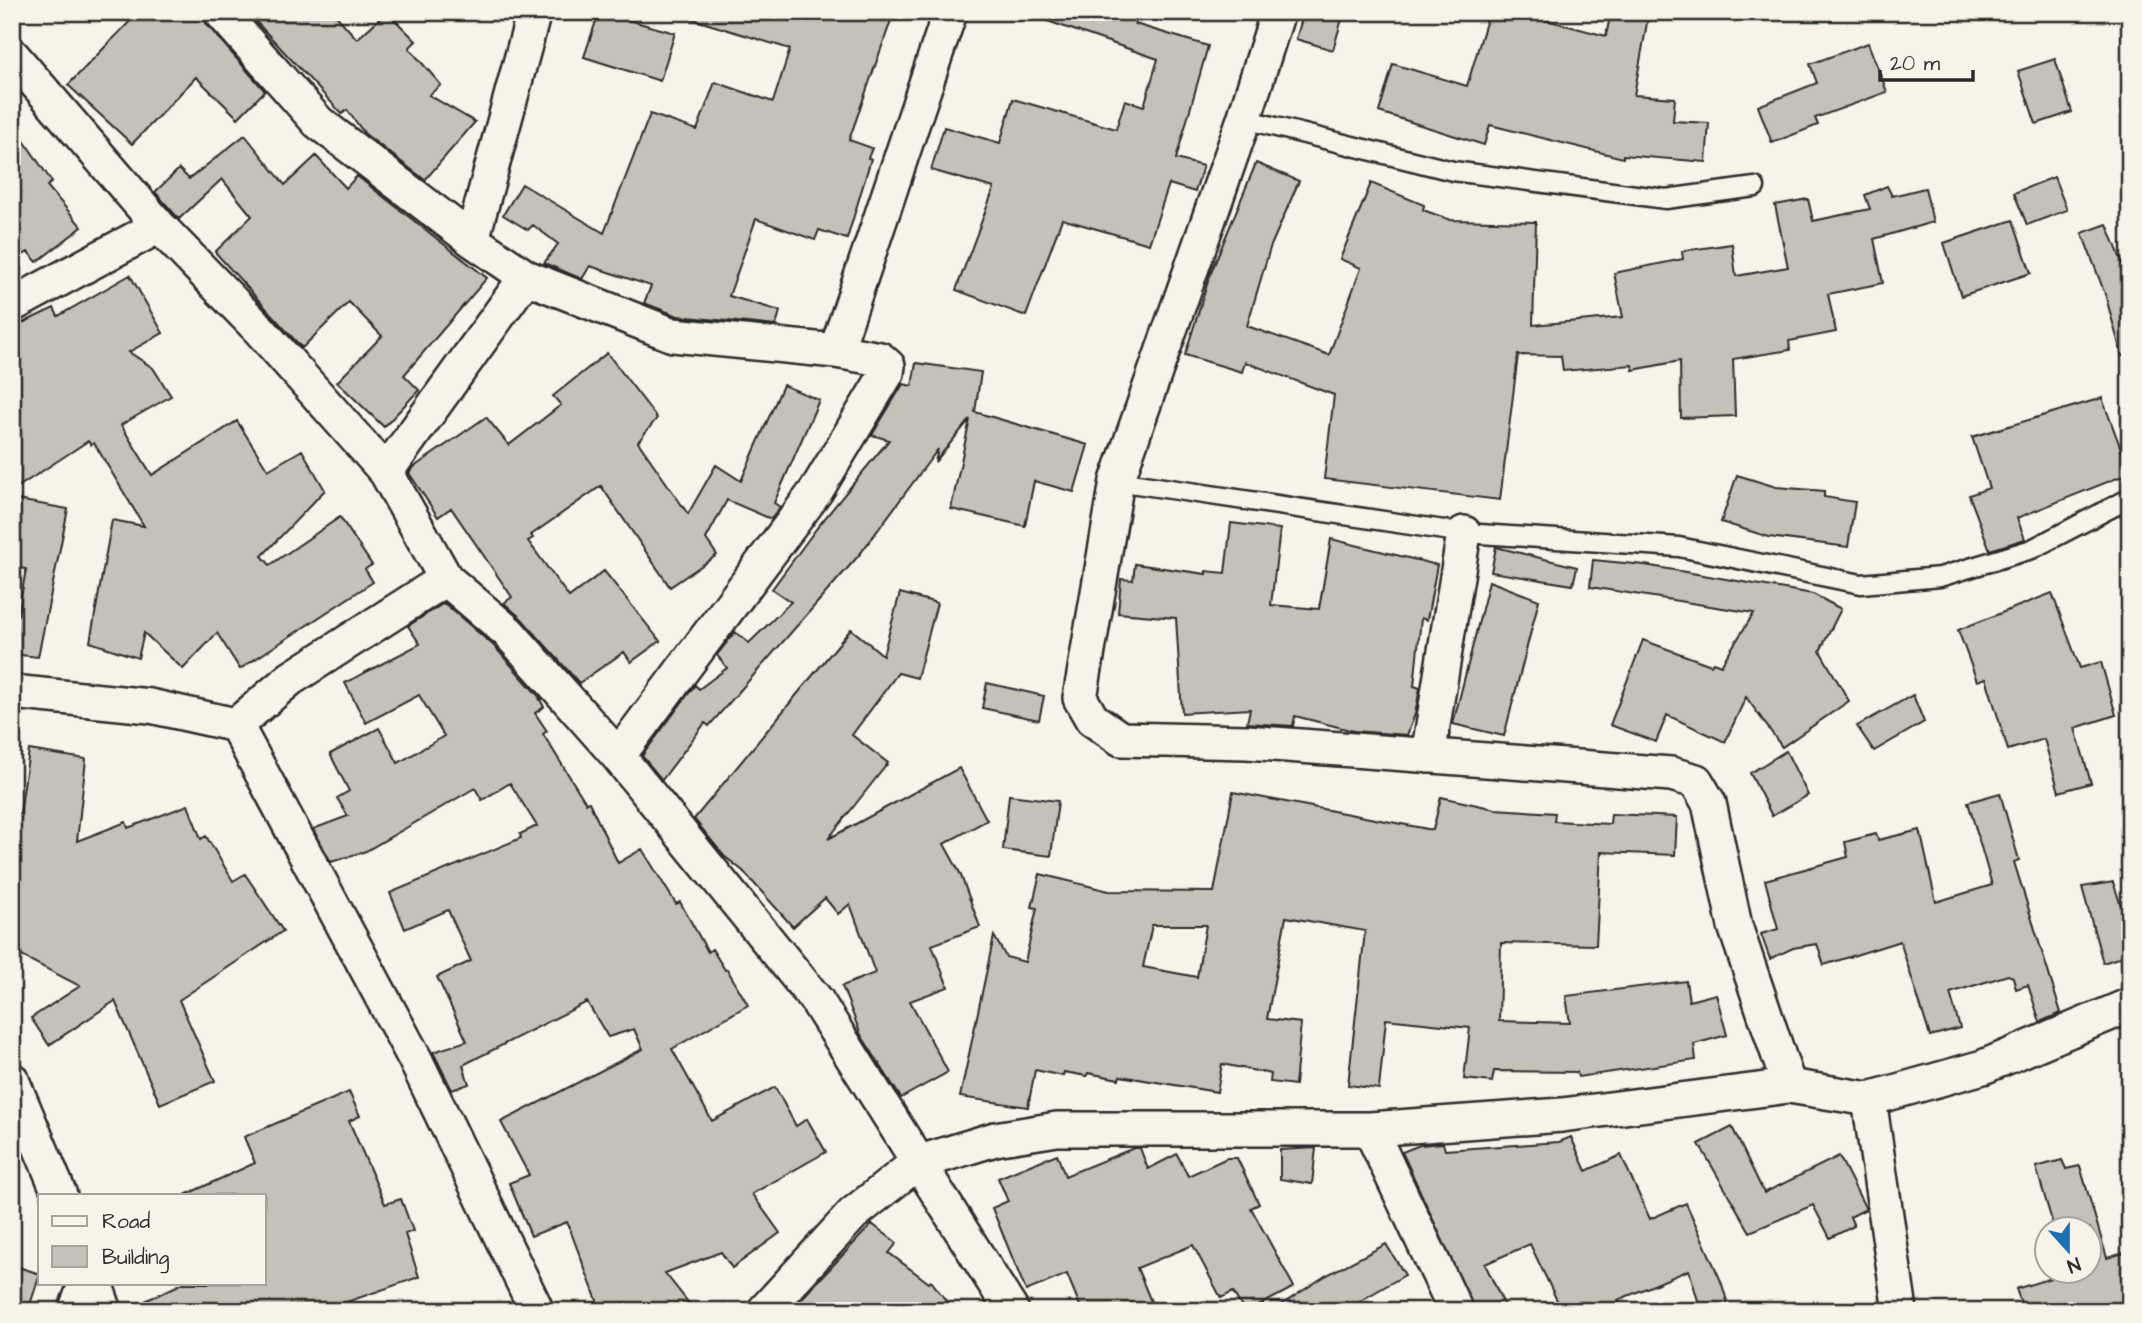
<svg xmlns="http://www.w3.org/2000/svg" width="2142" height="1323" viewBox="0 0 2142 1323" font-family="'Architects Daughter',sans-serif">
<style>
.building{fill:#c4c1b9;stroke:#2b2b2b;stroke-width:2;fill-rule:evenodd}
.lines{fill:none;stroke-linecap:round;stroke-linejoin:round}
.lane-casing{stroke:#2b2b2b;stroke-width:23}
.street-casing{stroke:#2b2b2b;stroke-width:38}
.lane{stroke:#f7f3e8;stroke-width:18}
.street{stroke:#f7f3e8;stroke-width:33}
</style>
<rect width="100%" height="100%" fill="#f7f3e8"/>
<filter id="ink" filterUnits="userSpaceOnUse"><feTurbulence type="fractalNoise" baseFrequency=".0143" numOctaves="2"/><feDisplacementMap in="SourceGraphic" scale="14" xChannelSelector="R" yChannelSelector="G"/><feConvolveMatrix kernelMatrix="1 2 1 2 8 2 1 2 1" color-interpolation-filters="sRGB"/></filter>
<g filter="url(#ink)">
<path class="building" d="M139 12H202L207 25 265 91 238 118 196 77 132 144 68 85Z
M247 12H333L357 39 387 12 416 41 409 48 441 85 429 95 475 122 425 180 365 134 347 110 342 114Z
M599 12 675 33 660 81 584 57Z
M690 12H894L849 140 872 148 868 158 871 159 847 239 819 230 815 240 756 219 729 296 780 311 776 326 678 316 644 303 651 286 590 266 582 279 544 263 558 244 533 225 528 230 503 215 522 184 604 233 650 114 697 130 715 82 773 102 790 49 689 18Z
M1034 12H1139L1135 24 1208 46 1176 159 1203 166 1195 192 1169 184 1149 244 1062 219 1026 316 956 290 994 188 931 170 944 127 1000 143 1013 99 1116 129 1125 100 1144 106 1158 59 1033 16Z
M1304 12H1344L1333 50 1296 39Z
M1489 12H1516L1606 36 1611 12H1649L1634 95 1675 98 1673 121 1709 123 1706 162 1623 155V158L1490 125 1484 145 1379 112 1393 64 1467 86Z
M1868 43 1887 92 1815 118 1818 125 1772 143 1758 106 1817 83 1810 64Z
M2055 59 2072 112 2036 124 2018 71Z
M12 123 52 182 47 186 82 227 37 262 28 252 12 262Z
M245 135 285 185 316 156 346 188 357 176 487 278 404 375 419 390 384 427 337 382 382 336 349 302 302 348 215 252 252 216 222 179 179 219 155 192 179 169 189 179Z
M1256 163 1299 181 1270 248 1247 326 1329 355 1361 268 1340 259 1371 183 1424 205 1423 210 1451 220 1536 222 1533 325 1623 317 1614 273 1683 259 1682 251 1732 244 1736 276 1788 267 1775 205 1808 199 1813 221 1870 209 1865 195 1887 186 1892 196 1925 188 1933 222 1874 239 1883 283 1828 294 1836 332 1789 341 1790 350 1733 359 1735 416 1681 418 1680 361 1633 370 1632 365 1563 371 1561 356 1518 355 1500 500 1324 479 1334 395 1245 362 1242 372 1185 355 1210 275Z
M2054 177 2067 210 2027 225 2014 193Z
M2013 220 2031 273 1961 296 1944 243Z
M2107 224 2130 282V355L2122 356 2105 294 2082 233Z
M130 275 163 333 129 352 153 368 171 396 121 425 152 475 237 421 268 470 302 450 325 490 262 556 270 565 340 517 372 565 365 569 373 582 240 669 217 633 183 669 144 633 138 658 90 642 112 520 144 526 94 443 91 445 88 441 12 491V328L54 308 58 316Z
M607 353 657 418 638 442 688 514 716 465 741 481 783 385 819 400 774 503 780 507 771 519 727 500 706 539 717 555 670 587 601 486 531 535 533 538 528 541 569 597 604 571 660 641 631 662 624 652 579 683 522 619 504 603 512 597 451 508 438 517 409 473 414 467 486 417 509 445 561 405 553 396Z
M916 363 981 372 975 412 1088 445 1074 492 1034 481 1025 526 951 509 970 419 935 462 938 449 860 554 709 726 705 723 662 780 642 756 695 685 699 689 727 668 717 655 735 632 749 643 791 602 772 589 816 529 889 440 872 435 903 384 912 386Z
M2102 398 2130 473 2017 518 2025 539 1990 550 1969 495 1989 488 1972 437Z
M1737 475 1776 487 1824 491V497L1855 502 1848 547 1769 537 1721 522Z
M12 499 68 509 38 657 12 654V614L18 615 26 569 12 567Z
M1231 523 1280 529 1271 605 1319 609 1331 539 1437 565 1427 620 1421 618 1414 686 1420 688 1415 714 1407 735 1354 731 1295 716 1293 726 1247 723 1250 709 1182 713 1176 618 1118 613 1121 579 1133 580 1135 564 1206 574V571L1225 573Z
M1496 547 1577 567 1573 585 1491 572Z
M1593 560 1645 565 1813 594 1841 609 1820 651 1849 701 1782 747 1746 697 1725 742 1667 715 1656 742 1610 725 1643 640 1711 665 1713 662 1721 665 1754 613 1590 587Z
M1489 581 1539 600 1504 736 1453 724Z
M900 593 937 603 917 678 898 673 852 735 888 763 828 839 959 768 987 820 944 844 960 873 980 927 932 945 948 987 910 1001 948 1072 901 1098 861 1035 842 986 875 973 850 904 838 914 825 898 793 927 743 871 724 856 694 819 851 629 883 655Z
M2052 593 2080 668 2101 662 2116 715 2075 728 2091 783 2059 792 2044 739 2008 750 1986 678 1977 681 1958 630Z
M444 603 494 646 542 700 539 698 544 707 535 713 547 731 543 734 586 803 589 802 618 863 642 849 676 904 680 902 708 952 712 949 725 970 727 969 748 1005 672 1049 712 1121 775 1087 796 1126 807 1119 826 1152 752 1194 780 1233 732 1268 721 1252 665 1273 695 1311H601L567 1222 531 1236 509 1183 529 1175 501 1122 643 1049 634 1029 608 1037 587 1002 463 1065 469 1084 452 1090 433 1052 467 1041 437 977 471 961 448 910 405 929 390 893 521 838 520 834 537 826 510 783 482 800 475 788 366 851 331 862 313 829 348 816 337 798 349 791 330 754 379 728 398 763 444 736 419 695 366 723 345 683 420 644 408 626Z
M987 683 1044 696 1039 720 982 708Z
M1913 695 1924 722 1874 751 1857 726Z
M29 750 86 759 77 841 126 822 128 828 188 805 201 839 206 836 233 881 245 874 283 931 179 1000 215 1081 160 1104 115 1001 49 1045 31 1018 80 986 12 951V812L20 814Z
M1786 751 1808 795 1772 816 1750 773Z
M1233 792 1433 830 1441 797 1495 809 1555 813 1554 821 1610 824 1611 814 1677 817 1675 855 1601 852 1596 945 1501 943 1499 1021 1570 1023 1566 996 1686 981 1689 1001 1716 994 1727 1035 1694 1044 1696 1060 1578 1077 1577 1072 1494 1071 1492 1082 1464 1079 1470 1028 1386 1019 1379 1089 1348 1085 1365 931 1286 917 1267 1019 1301 1023 1295 1085 1270 1082 1271 1074 1222 1064 1217 1092 1120 1076 1119 1079 1088 1073 1087 1076 1064 1072 1063 1076 1035 1070 1028 1107 960 1097 994 936 1006 957 1025 962 1037 908 1032 907 1040 874 1109 891 1214 892ZM1152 925H1206L1197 977 1143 967Z
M2000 793 2019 860 2014 862 2061 1013 2040 1022 2028 985 2016 989 2013 977 2008 975 1950 993 1960 1028 1930 1036 1900 941 1824 965 1817 944 1793 948 1770 959 1761 934 1778 929 1765 880 1848 857 1845 842 1876 834 1878 840 1920 830 1936 902 1992 885 1968 802Z
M1009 795 1058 801 1051 856 1003 850Z
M2113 882 2130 932V954L2103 963 2082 887Z
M349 1092 360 1116 349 1121 385 1204 401 1199 413 1231 405 1234 419 1277 321 1311H124L183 1283H264V1195H185L255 1163 244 1137Z
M1732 1127 1764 1193 1839 1156 1866 1209 1850 1217 1854 1226 1830 1238 1813 1205 1750 1232 1699 1144Z
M1571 1137 1586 1171 1621 1155 1650 1219 1686 1203 1721 1281 1730 1311H1701L1689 1270 1618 1300 1624 1311H1562L1530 1244 1485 1264 1507 1311H1475L1402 1152 1420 1145 1443 1143 1445 1150 1559 1142Z
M1134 1148H1140L1148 1169 1177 1154 1188 1176 1227 1158H1237L1259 1204 1251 1208 1294 1287 1249 1311H1244L1233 1292 1221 1298 1193 1245 1137 1268 1155 1311H1082L1067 1274 1026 1291 992 1208 1008 1201 998 1178 1057 1154 1065 1176Z
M1316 1148 1312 1184 1280 1179V1150Z
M2062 1160 2066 1169 2080 1166 2107 1258 2130 1251V1311H2024L2016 1289 2076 1270H2090V1228H2054L2036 1167Z
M872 1224 897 1243 889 1253 929 1283 931 1281 954 1311H790Z
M1386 1244 1405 1275 1360 1301 1366 1311H1272L1325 1276Z
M12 1265 40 1274 28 1311H12Z"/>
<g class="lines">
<defs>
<path id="lane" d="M1244 119 1453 171 1666 199 1755 187
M1117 481 1464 533 1679 547 1861 584 1940 577 2032 549 2130 498"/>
<path id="street" d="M221 12 318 122 472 240 526 277 673 335 836 351 880 359 888 366 887 373 816 491 618 756
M1278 12 1244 119 1117 481 1080 698 1092 719 1121 739 1247 742 1671 774 1696 781 1709 803 1735 926 1789 1086
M12 55 159 226 258 328 386 472 446 579 508 632 618 756 817 1001 1012 1311
M472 240 534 12
M12 305 159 226
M836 351 950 12
M386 472 526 277
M12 692 150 706 236 725 290 679 446 579
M236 725 415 1059 537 1311
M1428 756 1464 533
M12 1080 60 1195
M1869 1099 1900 1311
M1370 1129 1456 1311
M95 1283 105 1311
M75 1311 86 1283
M764 1311 853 1214 917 1163 995 1139 1057 1129H1370L1562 1115 1789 1086 1869 1099 1983 1067 2130 1005"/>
</defs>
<use href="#lane" class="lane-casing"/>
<use href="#street" class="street-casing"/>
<use href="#lane" class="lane"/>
<use href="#street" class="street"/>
</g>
</g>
<rect width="2142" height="1323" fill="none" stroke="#f7f3e8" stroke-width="42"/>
<rect x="21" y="21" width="2100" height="1281" fill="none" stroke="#2b2b2b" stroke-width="2.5" filter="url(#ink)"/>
<rect x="38" y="1194" width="228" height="91" fill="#f7f3e8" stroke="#a5a39c" stroke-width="2"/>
<rect x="52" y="1216" width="35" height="10" fill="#f7f3e8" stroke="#a5a39c" stroke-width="2"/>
<text x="102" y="1228" font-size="21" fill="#2b2b2b">Road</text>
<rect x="52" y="1246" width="35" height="21" fill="#c4c1b9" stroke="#a5a39c" stroke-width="2"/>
<text x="102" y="1264" font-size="21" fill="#2b2b2b">Building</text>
<g transform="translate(2068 1250) rotate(159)"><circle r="33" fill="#f7f3e8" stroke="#a5a39c" stroke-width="2"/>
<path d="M0-5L12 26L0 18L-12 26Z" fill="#1f6fb2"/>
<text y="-10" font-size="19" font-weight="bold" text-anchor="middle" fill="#2b2b2b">N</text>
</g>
<path d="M1880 70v10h93v-10" fill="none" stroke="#2b2b2b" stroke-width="3.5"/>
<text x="1890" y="70" font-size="21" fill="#2b2b2b" stroke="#f7f3e8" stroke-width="5" paint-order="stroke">20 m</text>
</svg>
